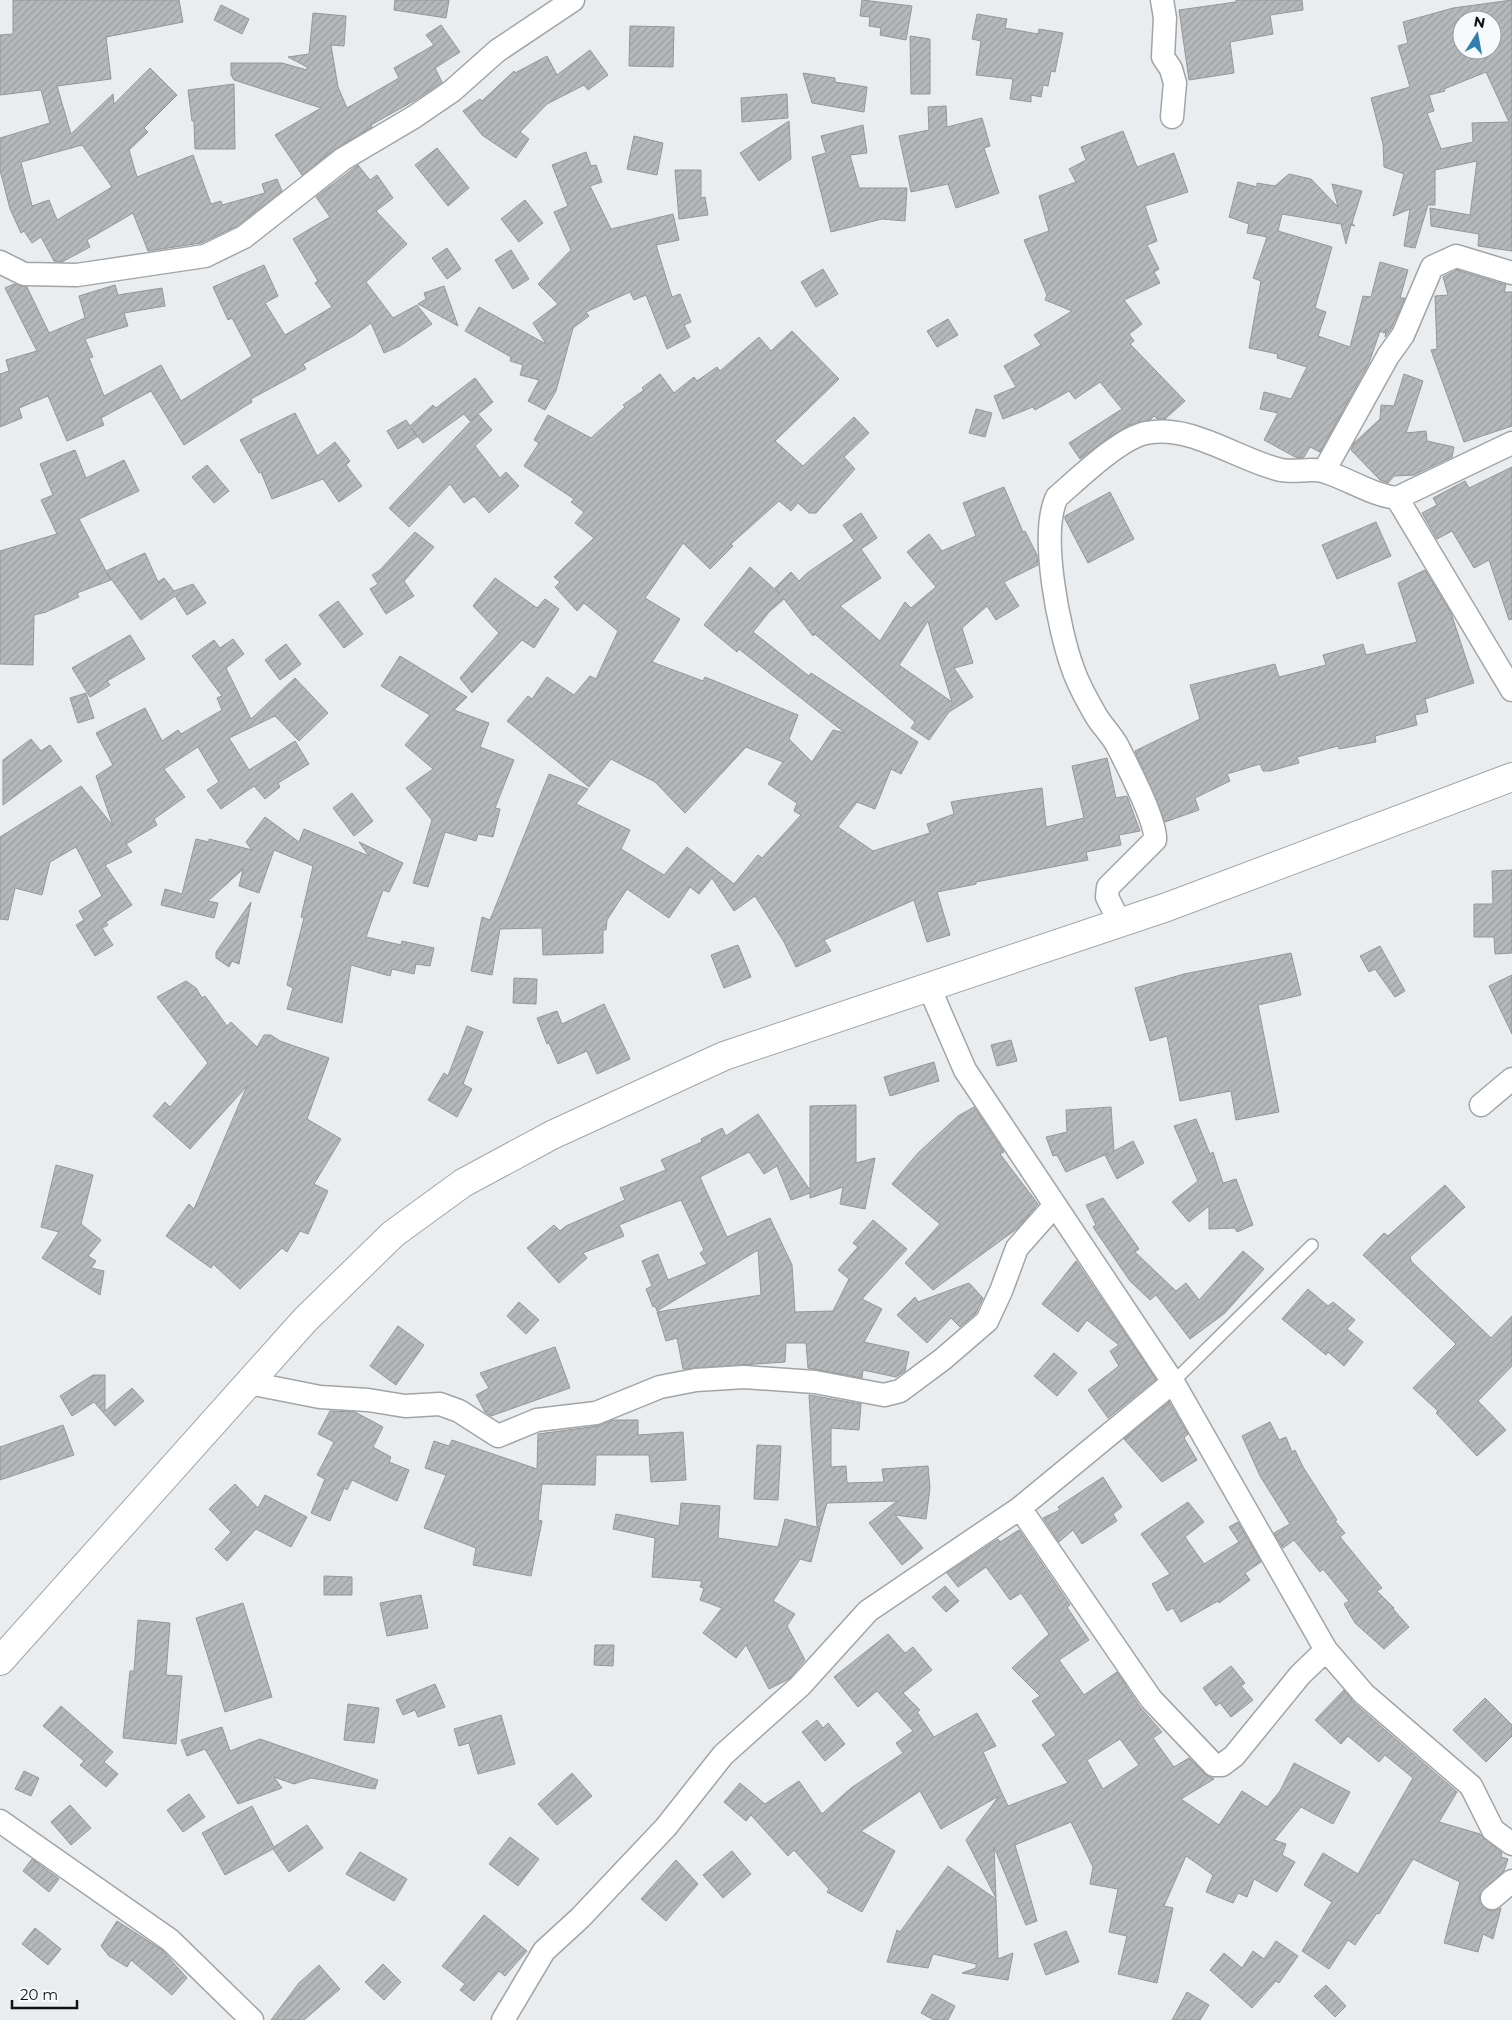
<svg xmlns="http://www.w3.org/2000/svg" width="1512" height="2020" viewBox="0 0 1512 2020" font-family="Montserrat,sans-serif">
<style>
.building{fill:url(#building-hatch);stroke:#949799;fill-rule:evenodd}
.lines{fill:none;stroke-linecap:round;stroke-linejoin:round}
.service-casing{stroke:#a2a4a6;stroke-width:14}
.minor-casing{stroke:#a2a4a6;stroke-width:25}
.secondary-casing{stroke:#a2a4a6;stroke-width:30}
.service{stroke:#fff;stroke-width:11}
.minor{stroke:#fff;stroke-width:22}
.secondary{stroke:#fff;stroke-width:28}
</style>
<defs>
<pattern id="building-hatch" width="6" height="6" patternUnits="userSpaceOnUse" patternTransform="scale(1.25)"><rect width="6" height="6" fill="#b6b9bb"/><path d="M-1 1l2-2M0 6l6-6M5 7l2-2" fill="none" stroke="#9b9ea0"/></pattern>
</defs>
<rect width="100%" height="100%" fill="#eaedef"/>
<path class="building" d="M13 0H179L183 22 106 37 111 79 57 86 71 134 113 94 114 104 150 68 177 95 144 128 148 132 129 150 137 177 193 155 211 204 221 201 222 205 265 193 262 184 277 179 282 191 237 226 201 243 148 251 133 213 87 240 90 247 62 262 54 261 41 237 32 243 24 231 21 233 10 209 0 170V138L50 123 41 90 0 95V35L13 34ZM82 145 112 187 57 220 49 200 32 206 21 162Z
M395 0H449L446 18 394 10Z
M862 0 912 6 906 40 880 35 881 28 869 26 870 17 860 16Z
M1236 0H1302L1303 10 1270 15 1273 34 1230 42 1234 73 1189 80 1179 10 1236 2Z
M1512 0V251L1478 246 1479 234 1431 226 1430 208 1470 215 1477 161 1435 170V205H1428L1415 248 1404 246 1410 209 1393 216 1404 174 1384 167 1383 144 1371 98 1410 87 1398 46 1408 43 1403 22 1453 8ZM1462 20H1492V50H1462ZM1486 72 1509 122 1472 123 1473 142 1441 149 1427 113 1434 111 1429 95 1445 91 1444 89Z
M221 5 249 19 242 34 214 20Z
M313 13 346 16 344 46 331 45 338 87 347 108 399 78 394 68 434 45 426 35 441 25 460 52 435 68 442 82 417 99 371 125 372 127 335 149 302 175 275 135 321 108 234 80 231 75V63H282L307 70V67L288 57 309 54Z
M977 14 1007 19 1005 28 1038 34 1039 29 1063 33 1055 72 1051 71 1048 86 1043 85 1041 97 1031 95V102L1010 99 1013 79 976 75 981 41 972 39Z
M630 26 674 27 673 67 629 66Z
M910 36 930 39V94H911Z
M590 50 608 75 588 90 584 85 547 104 520 132 529 139 516 158 482 135 463 111 480 99 482 101 514 71 515 73 547 56 557 75Z
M803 73 835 78V82L867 87 864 112 812 103Z
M234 84 235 149H195L194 121H192L188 90Z
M787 94 788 118 742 122 741 98Z
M946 106 947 127 982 118 990 146 984 148 999 193 956 208 948 184 911 192 899 136 929 130 928 107Z
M789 121 791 159 759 181 740 153Z
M863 125 867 153 850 155 859 188H907L905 221 882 219 831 232 812 157 826 153 821 136Z
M1123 131 1137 167 1174 153 1188 192 1145 206 1157 241 1147 245 1159 269 1154 272 1160 283 1124 300 1142 324 1129 334 1134 341 1130 344 1185 401 1165 419H1157L1154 416 1150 420 1129 425 1105 440 1080 459 1069 443 1122 409 1100 382 1075 399 1069 391 1035 410 1033 407 1003 419 994 396 1016 387 1004 366 1041 345 1034 335 1072 311 1045 300 1047 295 1024 240 1049 231 1039 196 1076 182 1069 169 1086 160 1081 147Z
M634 136 663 143 657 175 627 169Z
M437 148 469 188 448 206 415 165Z
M586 152 591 166 596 165 602 182 590 186 611 229 673 214 679 240 656 245 672 297 680 294 691 322 684 325 690 337 667 349 646 295 634 300 630 292 586 312 589 316 573 328 556 391 545 410 528 401 539 380 520 375 523 365 510 361 511 357 465 331 479 307 546 344 533 323 558 304 538 284 571 250 554 212 568 206 552 165Z
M358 165 370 180 377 175 393 198 376 211 407 244 366 282 393 318 417 305 432 324 400 346 384 353 371 323 353 336 303 364 306 369 251 399 252 402 184 445 151 391 101 418 104 425 67 441 48 396 19 408 22 418 0 427V374L9 371 6 360 37 351 5 288 14 284 27 287 49 333 85 318 79 296 115 285 118 295 162 288 165 306 124 313 128 326 85 339 93 357 89 358 104 396 161 365 181 401 252 356 232 318 228 320 213 287 264 265 278 296 265 303 285 335 332 307 315 283 318 281 293 239 330 217 316 197Z
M675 170H701V198L705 197 708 215 679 219Z
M1289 174 1311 179 1338 207 1332 184 1362 191 1352 223 1355 226 1351 225 1346 244 1341 224 1282 214 1278 231 1332 247 1315 308 1326 312 1318 336 1350 347 1363 296 1371 297 1380 262 1408 270 1400 298H1405L1391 329 1385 337 1386 329 1384 333 1380 331 1369 363 1320 452 1310 447 1304 457 1297 458 1264 440 1278 413 1260 409 1264 392 1291 399 1307 367 1277 358 1278 354 1249 348 1261 281 1253 278 1267 237 1247 233 1249 224 1229 217 1238 182 1257 187V183L1275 186Z
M525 200 543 223 519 242 501 219Z
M447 248 461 269 447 279 432 258Z
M511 250 529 279 513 289 495 260Z
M823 269 838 294 816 307 801 282Z
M1457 270 1506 285 1504 292H1512V426L1464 442 1431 350 1437 349 1435 296 1448 295 1443 277Z
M444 286 458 326 418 304 426 299 424 293Z
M948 319 958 335 937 347 927 331Z
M792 331 839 379 775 441 803 466 854 417 869 433 844 457 855 469 816 513H809L798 503 791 511 779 501 731 544 733 546 710 569 683 543 645 598 680 619 652 662 703 681 705 677 798 715 789 739 812 762 833 730 845 733 739 649 737 652 704 625 750 567 780 594 775 588 791 572 799 581 807 573 854 541 843 525 861 513 877 538 861 549 881 578 840 606 880 641 905 602 911 608 936 587 907 552 929 534 942 551 976 536 963 503 1004 487 1023 532 1025 531 1037 555 1038 565 1004 582 1019 606 996 620 987 606 962 628 973 663 954 668 973 697 949 712 929 740 911 728 915 722 815 634 813 636 784 599 769 612 753 632 809 676 811 673 918 742 901 774 891 769 875 809 857 802 838 827 873 851 930 833 927 824 954 814 951 802 961 800 1042 788 1046 827 1084 818 1072 766 1107 758 1116 798 1127 796 1140 831 1119 835 1121 845 1086 852 1088 860 976 882V884L937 892 950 935 927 942 914 900 824 940 831 951 796 967 784 942 755 896 734 911 712 878 699 894 690 887 669 918 627 889 607 920 606 930H603V953L543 955 542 928 500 929 492 975 471 971 482 917 490 920 549 774 588 789 576 804 630 830 621 849 664 875 687 847 734 884 758 855 762 858 801 815 794 811 797 803 768 784 783 762 746 747 685 813 655 782 611 759 589 787 507 721 528 696 532 699 547 677 574 695 590 676 596 679 618 631 584 603 577 611 555 587 560 582 554 577 594 538 575 523 584 512 571 502 574 499 524 466 539 443 534 440 548 415 591 438 625 407 623 405 644 390 642 388 660 374 674 393 694 377 697 381 717 367 720 371 759 337 771 351ZM928 621 936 650 952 702 899 665Z
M1404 374 1423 381 1406 433 1426 431 1427 441 1454 447 1452 457 1414 475 1394 476 1388 483 1380 480 1351 450 1354 443 1380 419 1381 405 1394 406Z
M475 378 493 402 478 414 492 430 475 446 500 478 506 472 519 486 489 513 474 496 464 503 450 484 409 527 389 508 477 415 470 421 464 414 423 443 412 429 417 437 398 449 387 431 406 420 410 426 433 405 436 408Z
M976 409 992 413 985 437 969 433Z
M295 413 317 456 335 442 350 461 346 465 362 486 339 502 323 479 272 499 261 472 259 473 240 440Z
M75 450 86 478 124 460 139 491 79 519 106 571 145 553 158 582 164 578 174 591 193 584 206 603 187 615 175 596 141 620 106 572 111 580 77 593 79 597 46 612 34 615 33 665 0 664V551L57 534 41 500 53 495 40 464Z
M207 465 229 491 214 503 192 477Z
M1512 467V619L1509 620 1489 560 1474 568 1452 531 1437 539 1422 513 1437 505 1433 498 1465 481 1469 488Z
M1110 492 1134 539 1088 563 1065 519V516Z
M1376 522 1391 556 1337 579 1322 545Z
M415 532 434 547 404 581 414 596 386 614 370 589 378 584 372 575 380 570Z
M1425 570 1451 613 1474 683 1425 699 1428 712 1415 715 1417 725 1375 736 1376 742 1339 749 1338 746 1297 757 1299 763 1270 771H1263L1260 764 1227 774 1230 781 1195 798 1199 810 1165 822 1135 751 1200 719 1190 685 1275 664 1279 677 1326 665 1323 655 1363 644 1366 655 1417 642 1398 583Z
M495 578 537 608 545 599 559 609 534 648 522 640 472 693 460 678 499 633 473 606Z
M338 601 363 634 344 648 319 615Z
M130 635 145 659 107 681 110 685 90 697 72 668Z
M233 639 244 654 226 668 251 719 295 678 328 713 299 741 275 716 229 738 249 770 295 741 309 764 278 783 280 787 265 799 254 786 221 809 207 790 219 782 198 747 164 769 185 797 154 819 157 825 126 844 132 852 105 865 132 905 106 922 108 925 102 928 113 945 95 956 76 925 84 920 79 911 102 896 76 847 50 862 42 895 15 888 8 920 0 919V837L81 786 113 826 96 776 113 765 96 733 145 708 162 741 178 730 181 734 222 710 217 698 222 696 192 656 214 640 220 648Z
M286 644 301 664 280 680 265 660Z
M400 656 467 697 454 710 489 723 480 747 514 760 495 808 500 809 493 837 478 834 476 841 445 832 428 887 413 883 432 820 406 788 433 769 405 745 430 715 381 686Z
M86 693 94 718 78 723 70 698Z
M31 739 41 751 50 745 62 761 3 805V760Z
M352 793 373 821 354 836 333 808Z
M265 817 299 842 304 829 369 856 359 842 403 863 389 892 383 890 366 937 401 945 402 941 434 948 430 966 416 964 414 974 392 969 390 976 351 965 342 1023 287 1009 293 988 287 985 304 918 301 917 313 866 274 850 259 893 239 886 243 869 208 901 218 903 214 918 161 905 165 889 182 894 196 839 209 842V839L252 850 246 842Z
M1512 870V953L1495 954 1494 937H1474V904H1493L1492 871Z
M251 902 239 964 232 961 229 967 216 958V952Z
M738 945 751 977 724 988 711 955Z
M1380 946 1405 991 1395 997 1375 969 1369 972 1360 956Z
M1291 953 1301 995 1258 1005 1279 1112 1236 1120 1231 1091 1180 1101 1167 1036 1150 1041 1135 988 1184 974Z
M1512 975V1034L1489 986Z
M514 978 537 979 536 1004 513 1003Z
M186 981 196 988 202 998 205 996 227 1026 231 1022 257 1047 264 1035H271L280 1041 329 1058 307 1119 341 1139 314 1184 328 1191 308 1234 300 1231 287 1252 282 1248 240 1289 213 1264 211 1268 166 1236 189 1204 194 1209 247 1086 190 1149 153 1116 165 1102 170 1107 208 1063 157 997Z
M604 1004 630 1059 597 1074 587 1051 558 1064 549 1043 547 1044 537 1018 557 1011 562 1024Z
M467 1026 483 1032 463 1084 472 1089 457 1117 428 1100 444 1073 448 1076Z
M1011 1040 1017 1061 997 1066 991 1045Z
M934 1062 939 1081 890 1096 884 1077Z
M856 1105V1163L875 1158 865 1209 840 1204 843 1187 810 1198V1193L791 1200 777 1166 764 1174 749 1152 700 1177 727 1237 770 1218 792 1265 795 1312 833 1311 849 1279 838 1270 858 1247 853 1243 873 1220 907 1249 862 1299 882 1309 864 1342 909 1352 905 1371 896 1377 863 1370 862 1378 808 1368 806 1343H786L785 1362 683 1369 677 1338 666 1341 657 1312 761 1295 758 1250 657 1311 655 1306 653 1307 646 1289 652 1286 642 1261 658 1254 668 1280 707 1264 700 1253 704 1250 681 1200 619 1225 624 1236 583 1253 587 1258 559 1283 527 1248 554 1225 560 1231 566 1226 625 1200 620 1188 666 1170 661 1160 702 1142 701 1139 722 1128 726 1136 758 1114 810 1190V1106Z
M974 1107 1004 1152 1000 1154 1038 1204 1018 1228 933 1290 905 1263 940 1224 892 1184 918 1153 958 1116Z
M1111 1107 1114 1151 1133 1141 1144 1163 1117 1179 1105 1155 1109 1153 1066 1172 1057 1155 1053 1156 1046 1137 1067 1132 1066 1110Z
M1196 1119 1210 1154 1213 1152 1223 1183 1236 1179 1253 1225 1237 1232 1235 1228 1209 1229V1206L1189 1222 1172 1202 1198 1181 1174 1126Z
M56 1165 93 1175 81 1224 101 1240 88 1256 96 1261 91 1268 104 1271 100 1295 42 1258 59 1232 41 1227Z
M1445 1185 1465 1207 1410 1257 1411 1261 1491 1338 1512 1316V1366L1478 1401 1506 1430 1477 1456 1436 1413 1438 1411 1413 1388 1456 1344 1363 1255 1384 1233 1388 1236Z
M1103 1198 1139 1249 1135 1252 1176 1291 1186 1283 1199 1300 1243 1251 1264 1269 1225 1313 1190 1339 1156 1295 1150 1300 1130 1281 1093 1227 1096 1225 1086 1205Z
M1076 1261 1156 1379 1108 1418 1088 1390 1119 1366 1110 1351 1119 1345 1087 1320 1078 1332 1042 1304Z
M969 1283 983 1298 976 1313 960 1327 951 1318 927 1343 897 1315 915 1297 918 1302Z
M1308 1289 1328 1306 1333 1302 1355 1320 1347 1329 1363 1342 1344 1366 1328 1352 1326 1355 1282 1319Z
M519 1302 539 1320 526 1334 507 1316Z
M398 1326 424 1345 396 1385 370 1366Z
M555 1347 570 1388 491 1416 485 1412 476 1395 489 1388 480 1373Z
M1054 1353 1077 1373 1057 1396 1034 1376Z
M93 1375H105V1411L132 1388 144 1401 115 1426 94 1402 72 1416 60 1396Z
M809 1395 861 1404 859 1430 831 1428V1467L846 1466 847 1483 884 1482 882 1469 928 1466 930 1488 926 1519 895 1515 923 1548 902 1565 869 1523 897 1501 827 1503 820 1527 817 1526Z
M1169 1402 1188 1434 1184 1438 1197 1460 1162 1482 1124 1439Z
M330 1411 355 1412 383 1427 373 1447 391 1457 389 1462 409 1470 397 1501 352 1480 347 1490 344 1488 330 1521 311 1513 325 1479 317 1475 334 1442 318 1434Z
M613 1420H638V1435L683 1432 686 1480 651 1482 649 1455H596L595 1485 542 1484 538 1520 542 1521 531 1576 473 1565 476 1548 424 1528 446 1475 425 1468 434 1441 449 1446 452 1440 537 1469 538 1434 598 1426Z
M1270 1422 1279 1440 1286 1437 1292 1452 1295 1450 1303 1467 1337 1520 1335 1521 1345 1533 1340 1537 1382 1588 1377 1591 1394 1608 1393 1609 1409 1627 1384 1649 1355 1623 1344 1604 1349 1601 1323 1569 1320 1572 1294 1540 1283 1548 1274 1533 1290 1524 1260 1476 1242 1436Z
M63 1425 74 1455 0 1480V1447Z
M757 1445 781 1446 778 1500 754 1499Z
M1103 1477 1122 1507 1113 1514 1117 1521 1082 1544 1073 1530 1059 1542 1043 1518 1060 1510 1058 1507Z
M235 1484 258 1508 265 1495 307 1517 291 1547 256 1529 227 1561 215 1549 231 1532 209 1509Z
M1188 1502 1204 1522 1185 1537 1204 1564 1239 1542 1229 1527 1238 1522 1261 1562 1245 1573 1250 1580 1219 1603 1218 1601 1181 1622 1173 1608 1167 1611 1152 1584 1170 1574 1141 1534Z
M681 1503 720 1506 718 1538 778 1547 785 1519 820 1528 811 1562 800 1559 773 1601 795 1614 787 1626 805 1660 789 1679 769 1689 746 1645 736 1658 703 1633 722 1608 700 1600 704 1588 700 1587 702 1581 652 1577 655 1538 613 1529 616 1514 679 1526Z
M1019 1530 1070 1605 1067 1607 1089 1640 1059 1660 1084 1695 1117 1672 1140 1707 1162 1732 1153 1738 1174 1767 1189 1758 1205 1774 1214 1779 1181 1799 1219 1825 1242 1791 1267 1807 1280 1791 1294 1763 1350 1792 1333 1824 1301 1807 1274 1840 1286 1844 1282 1855 1295 1862 1277 1892 1254 1879 1247 1897 1238 1893 1233 1903 1206 1892 1213 1875 1186 1856 1164 1906 1173 1908 1157 1983 1118 1974 1127 1936 1109 1932 1118 1889 1090 1884 1093 1867 1071 1822 1015 1845 1037 1921 1026 1925 994 1847 996 1898 966 1840 999 1796 941 1829 920 1791 861 1831 895 1851 862 1912 827 1892 829 1889 794 1850 788 1856 751 1815 746 1821 724 1802 740 1783 765 1804 799 1781 822 1814 851 1788 903 1753 896 1743 913 1731 877 1691 858 1707 834 1677 888 1634 905 1653 913 1647 932 1670 903 1693 920 1710 917 1712 934 1737 977 1713 996 1746 983 1752 1008 1806 1068 1783 1042 1745 1056 1735 1032 1701 1040 1696 1012 1668 1049 1634 1021 1593 1010 1600 986 1567 958 1587 947 1573 998 1539 1000 1542ZM1120 1739 1139 1765 1103 1789 1087 1760Z
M324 1576 352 1577V1595H324Z
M945 1586 959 1601 946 1612 932 1597Z
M421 1595 428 1628 387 1636 380 1603Z
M243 1603 272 1697 225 1712 196 1618Z
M138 1620 170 1623 166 1675 182 1676 176 1744 123 1738 130 1671H134Z
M595 1645H614L613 1666 594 1665Z
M1231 1666 1245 1683 1241 1686 1253 1700 1231 1717 1220 1703 1216 1706 1203 1688Z
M435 1684 445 1707 418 1717 415 1710 403 1715 396 1700Z
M1344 1690 1355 1704 1457 1792 1439 1822 1480 1834 1502 1853 1501 1857 1508 1859 1504 1871 1480 1894 1479 1901 1487 1910 1494 1911 1501 1908 1493 1939 1483 1934 1478 1952 1444 1943 1460 1882 1413 1859 1379 1914 1377 1913 1355 1945 1348 1940 1329 1969 1302 1951 1332 1902 1304 1885 1323 1853 1358 1874 1413 1778 1385 1755 1379 1762 1348 1736 1341 1744 1315 1720Z
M1485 1698 1512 1725V1736L1486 1762 1453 1730Z
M348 1704 379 1708 374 1743 344 1740Z
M61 1706 113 1752 104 1762 118 1774 106 1787 80 1765 84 1761 43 1726Z
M501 1715 515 1764 478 1774 469 1743 459 1746 454 1729Z
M817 1720 823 1728 828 1723 845 1744 825 1761 802 1732Z
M222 1727 230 1751 260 1739 378 1780 375 1789 311 1778 294 1784 274 1777 282 1788 238 1804 205 1749 187 1756 181 1740Z
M24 1771 39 1778 31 1796 15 1789Z
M572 1773 592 1796 557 1825 538 1804Z
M189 1794 205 1817 183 1832 167 1810Z
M70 1805 91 1828 71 1845 51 1822Z
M252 1806 274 1847 307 1825 323 1848 289 1872 273 1849 225 1875 202 1833Z
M510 1837 539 1859 518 1886 489 1864Z
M732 1851 751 1874 723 1898 703 1875Z
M360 1852 407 1879 394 1901 346 1874Z
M32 1859 59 1879 49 1892 23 1871Z
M676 1860 698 1884 666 1921 641 1899Z
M948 1866 996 1899 998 1959 1013 1953 1008 1980 962 1973 976 1968V1964L933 1954 928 1968 887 1962 897 1930 900 1932Z
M484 1915 527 1951 505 1976 499 1971 474 2001 460 1990 465 1984 442 1966Z
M117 1921 162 1950 187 1978 172 1995 131 1960 127 1967 109 1956 101 1946Z
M35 1928 61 1949 48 1965 22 1944Z
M1066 1931 1079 1962 1046 1975 1034 1944Z
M1276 1941 1298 1956 1279 1983 1276 1981 1252 2008 1210 1970 1224 1953 1242 1968 1253 1951 1264 1959Z
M383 1964 401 1982 384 2000 365 1982Z
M319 1965 340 1989 304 2020H271L299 1983Z
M1326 1985 1346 2006 1335 2017 1314 1996Z
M1187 1992 1209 2005 1200 2020H1172Z
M932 1994 955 2006 948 2020H934L921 2013Z"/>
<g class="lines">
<defs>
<path id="service" d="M1173 1382 1312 1245"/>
<path id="minor" d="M1162 0 1165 18 1163 57 1171 69 1175 83 1172 117
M0 262 24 274 77 275 205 256 244 237 343 159 414 117 452 91 497 51 573 0
M1324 471 1388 356 1403 335 1432 267 1456 256 1512 273
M1397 498 1512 690
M1120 923 1107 897 1108 887 1155 840C1157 822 1126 763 1117 745 1111 734 1101 725 1095 714 1087 700 1078 684 1073 669 1059 631 1039 533 1057 497 1078 479 1120 438 1146 433 1193 424 1237 460 1281 470 1295 473 1313 467 1326 472 1350 480 1372 495 1397 498L1512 443
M929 987 965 1070 1173 1382 1326 1650 1364 1694 1471 1786 1493 1830 1512 1844
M1481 1105 1512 1079
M249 1383 320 1397 368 1400 405 1406 440 1404 459 1411 498 1436 537 1420 596 1413 660 1387 696 1380 744 1377 815 1382 884 1395 900 1391 943 1359 987 1321 1001 1291 1017 1248 1055 1205
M1020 1508 1151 1699 1214 1765H1222L1234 1756 1300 1675 1326 1650
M0 1821 170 1940 252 2020
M1492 1898 1512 1881
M503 2020 544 1951 580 1918 666 1827 723 1755 800 1686 868 1611 1020 1508 1173 1382"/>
<path id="secondary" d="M0 1661 305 1320 393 1234 463 1183 552 1135 724 1056 1167 907 1512 777"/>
</defs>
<use href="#service" class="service-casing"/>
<use href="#minor" class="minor-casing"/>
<use href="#secondary" class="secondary-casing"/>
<use href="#service" class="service"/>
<use href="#minor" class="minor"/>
<use href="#secondary" class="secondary"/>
</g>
<g transform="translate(1477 35) rotate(11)"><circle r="24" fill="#f7fafc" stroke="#9b9d9e"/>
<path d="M0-4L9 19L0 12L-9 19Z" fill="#317fb1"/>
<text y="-8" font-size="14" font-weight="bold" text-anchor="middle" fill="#101112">N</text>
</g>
<path d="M12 2000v8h65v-8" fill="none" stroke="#101112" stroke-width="2.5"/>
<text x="20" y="2000" font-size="15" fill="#101112" stroke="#f7fafc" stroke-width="4" paint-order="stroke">20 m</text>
</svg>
